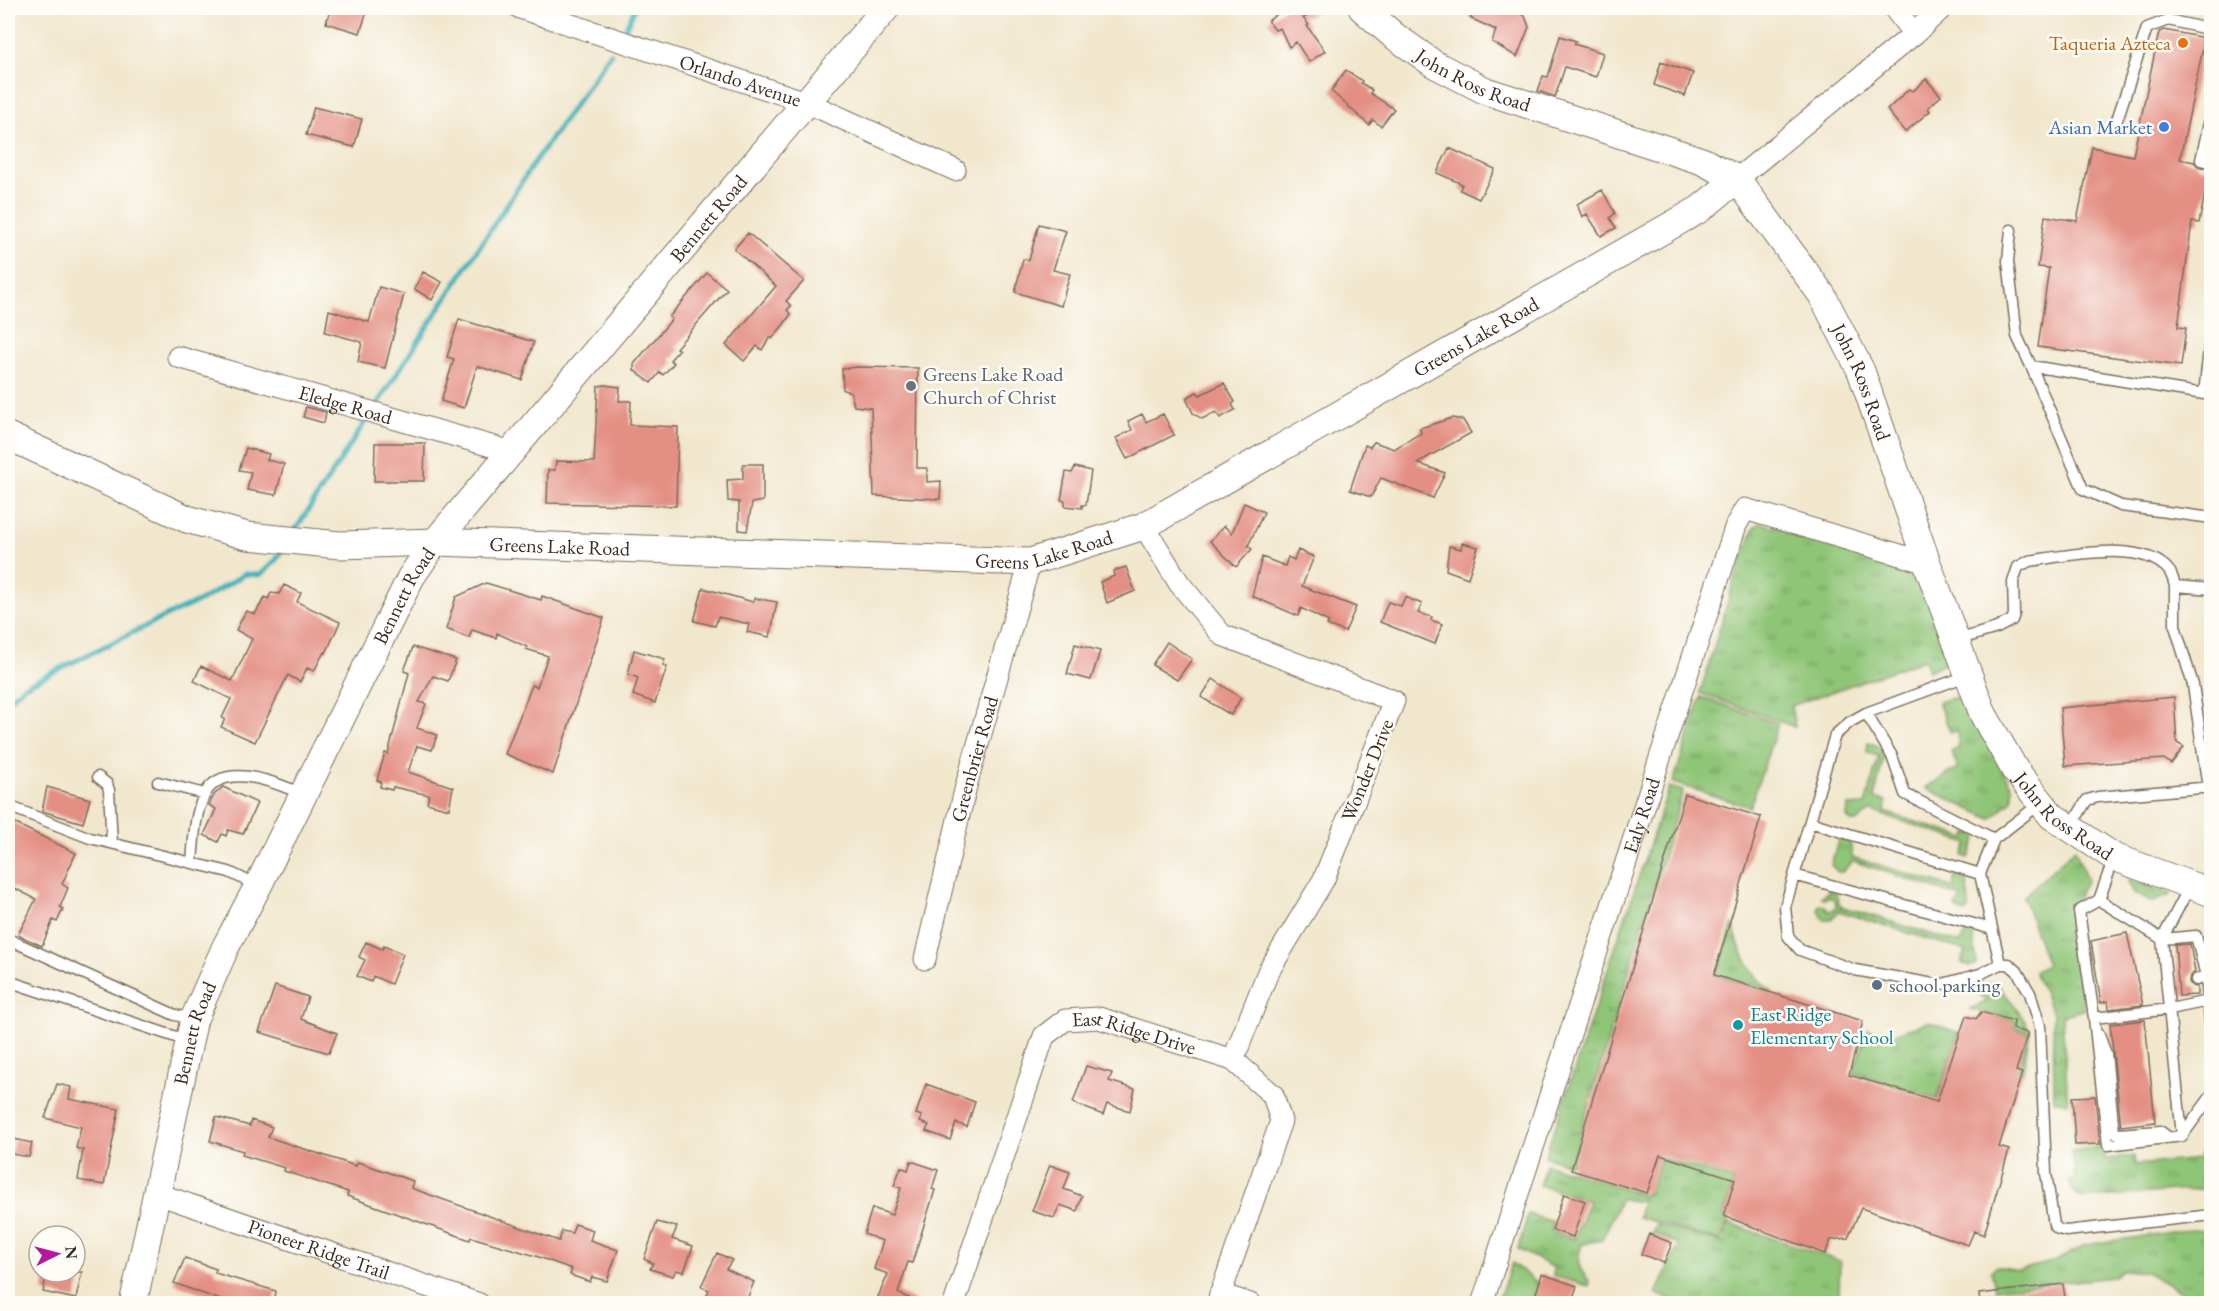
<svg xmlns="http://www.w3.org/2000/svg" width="2219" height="1311" viewBox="0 0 2219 1311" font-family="'EB Garamond',serif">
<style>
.grass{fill:url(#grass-tufts);stroke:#65784a;stroke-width:1.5}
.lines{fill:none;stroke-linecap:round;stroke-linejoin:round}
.stream{stroke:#40b0b9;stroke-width:5}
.building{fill:#e48f84}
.service-casing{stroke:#7b6c5b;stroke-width:13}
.minor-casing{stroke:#7b6c5b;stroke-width:23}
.tertiary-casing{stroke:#7b6c5b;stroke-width:29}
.service{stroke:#fff;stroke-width:10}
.minor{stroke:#fff;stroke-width:21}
.tertiary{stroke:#fff;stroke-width:27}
.food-dot{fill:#e8710a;stroke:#fdfcf7;stroke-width:2}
.shop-dot{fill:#3f7fe0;stroke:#fdfcf7;stroke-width:2}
.worship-dot{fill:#6b7280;stroke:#fdfcf7;stroke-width:2}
.service-dot{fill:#5c6f8a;stroke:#fdfcf7;stroke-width:2}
.culture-dot{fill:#0f9aa8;stroke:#fdfcf7;stroke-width:2}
.labels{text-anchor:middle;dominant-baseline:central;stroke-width:5;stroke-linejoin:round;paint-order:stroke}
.food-label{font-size:20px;fill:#c56008;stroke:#fdfcf7;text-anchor:end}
.street-label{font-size:20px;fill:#3b2a1e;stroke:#fdfcf7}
.shop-label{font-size:20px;fill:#366cbe;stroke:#fdfcf7;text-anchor:end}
.worship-label{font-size:20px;fill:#5b616d;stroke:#fdfcf7;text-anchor:start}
.service-label{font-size:20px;fill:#4e5e75;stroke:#fdfcf7;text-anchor:start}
.culture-label{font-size:20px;fill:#0d838f;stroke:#fdfcf7;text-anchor:start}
</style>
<defs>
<pattern id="grass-tufts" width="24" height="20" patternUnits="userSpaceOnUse" patternTransform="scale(1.5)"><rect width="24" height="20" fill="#8fc577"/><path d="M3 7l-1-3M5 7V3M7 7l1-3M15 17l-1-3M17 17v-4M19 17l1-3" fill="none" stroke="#76a061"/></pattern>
</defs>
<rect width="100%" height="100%" fill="#fdfcf7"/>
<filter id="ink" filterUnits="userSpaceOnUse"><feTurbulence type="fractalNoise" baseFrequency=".0167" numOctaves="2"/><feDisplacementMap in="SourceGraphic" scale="12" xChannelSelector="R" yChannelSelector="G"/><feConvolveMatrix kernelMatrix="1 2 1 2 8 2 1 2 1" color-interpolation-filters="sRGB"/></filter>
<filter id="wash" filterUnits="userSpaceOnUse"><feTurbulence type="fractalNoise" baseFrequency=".008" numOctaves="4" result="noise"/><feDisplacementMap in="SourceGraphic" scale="24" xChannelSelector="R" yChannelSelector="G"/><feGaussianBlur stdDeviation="1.35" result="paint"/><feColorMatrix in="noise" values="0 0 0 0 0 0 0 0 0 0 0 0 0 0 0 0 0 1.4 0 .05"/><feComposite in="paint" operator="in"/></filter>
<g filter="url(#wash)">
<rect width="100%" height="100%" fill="#f1e7cd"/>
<path class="grass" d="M1760 523 1919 567 1952 659 1929 671 1925 659 1791 706 1795 727 1700 693 1734 581 1754 528Z
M1701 697 1778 724 1750 807 1673 783Z
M1956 697 1970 704 2012 787V800L1991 819 1925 788 1958 768 1951 751 1959 748 1957 731 1950 732 1938 702Z
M1868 742 1886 749 1874 798 1886 801 1885 812 1966 838 1968 833H1974L1977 837 1969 858 1963 856 1968 843 1871 811 1856 822H1851L1847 817 1848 806 1865 805 1879 756 1867 753Z
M1669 787 1683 791 1571 1164 1545 1157Z
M1843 838 1851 845 1852 857 1954 888V878L1958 876 1967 881 1969 909 1966 913 1962 912 1956 907 1961 897 1853 861 1842 872H1838L1831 865 1838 841Z
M2075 849 2087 880 2074 905 2084 1010 2062 1015 2068 1102 2054 1101 2053 1014 2034 971 2047 965 2023 897Z
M2127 879 2171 894 2164 898 2150 902 2134 893Z
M1829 890 1836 892 1840 906 1960 943 1967 930 1972 932 1977 962 1975 965 1968 966 1962 963V959L1966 951 1839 911 1831 919H1823L1818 910 1819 905H1824L1829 911 1835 909 1836 903 1833 899 1828 897 1825 899 1821 897Z
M1733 923C1738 950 1751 977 1773 992L1717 975Z
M1996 983 2016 1007 2030 1030 2023 1072 2018 1070 2029 1033 2014 1028 2015 1021 1970 1009 1988 1001 1974 990 1982 984Z
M1928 1022 1959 1033 1937 1099 1853 1073 1868 1029 1889 1036Z
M2211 1132V1188L2087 1198C2075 1197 2073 1192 2069 1181L2075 1178 2072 1151 2104 1146 2105 1159 2134 1156 2135 1165 2199 1159 2207 1135Z
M1661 1158 1734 1180 1723 1216 1728 1218 1721 1241 1638 1217 1645 1193 1648 1194Z
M1546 1164 1642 1194 1640 1202 1621 1199 1602 1240 1582 1244C1576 1262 1577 1267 1589 1281V1286L1553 1276 1554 1268 1518 1249 1528 1214 1553 1222 1551 1231 1574 1239 1589 1201 1539 1185Z
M1728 1223 1840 1261 1839 1295 1835 1303 1685 1304 1656 1294 1679 1244 1652 1233 1656 1225 1724 1243Z
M2211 1229V1299L2196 1300 2146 1272 2121 1270 2113 1277 1995 1289 1991 1271 1996 1266 2018 1270 2056 1261 2085 1245 2177 1231Z
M1512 1263 1538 1283 1534 1297 1551 1303H1497Z"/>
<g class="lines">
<path class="stream" d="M626 27 635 8
M374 409 532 166 611 53
M294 532 369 416
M8 701 23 687 168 615 200 601 245 574 260 575 276 560 284 547"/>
</g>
<g id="blocks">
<path class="building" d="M331 8H368L360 33 326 23Z
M1285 8H1326L1303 18 1309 25 1307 26 1325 51 1309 62 1296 42 1289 47 1280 28 1275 30 1268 21Z
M1480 8 1501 15 1504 8 1525 16 1529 27 1517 57 1492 42 1496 30 1470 18Z
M2164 30 2205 38 2180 159 2194 162 2199 167 2210 169 2199 223 2192 222 2178 327 2186 328 2181 366 2038 347 2049 268 2038 267 2045 216 2077 221 2092 147 2133 156 2159 32Z
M1560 36 1576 41 1574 44 1603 53 1596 77 1565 67 1555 97 1538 91 1543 76 1548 77Z
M1661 62 1693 73 1685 96 1654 85Z
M1346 70 1362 81 1361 83 1372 90 1370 93 1394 109 1381 126 1373 120 1369 125 1331 91Z
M1926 79 1941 96 1928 108 1930 111 1905 132 1887 110 1909 89 1913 91Z
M314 107 362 119 354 147 306 135Z
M1449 148 1495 169 1479 199 1460 190 1462 184 1437 173Z
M1602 190 1615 213 1610 218 1616 228 1601 236 1587 214 1582 217 1577 204Z
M1039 224 1066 231 1053 270 1070 274 1061 306 1015 292 1023 259 1029 260Z
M748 233 804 281 786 301 791 306 787 310 791 314 784 324 772 339 770 337 762 350 757 346 744 361 726 345 776 286 734 249Z
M423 272 442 282 432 300 414 289Z
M707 273 727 289 676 348 679 350 670 360 674 363 663 375 660 372 651 383 634 370V364L672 319 669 317Z
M379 287 404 294 385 368 358 362 362 342 325 332 329 310 369 322Z
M459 319 534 342 522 380 477 366 464 408 441 401 454 359 447 357Z
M856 367 918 368 917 468H927V482L941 481 940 499 874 496 871 408 854 406 851 392 843 390 842 369Z
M1224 383 1235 402 1232 404 1235 410 1220 418 1216 412 1202 419 1193 413 1186 398 1197 392 1200 395Z
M605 385 620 387 619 401H631L630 425 678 427 676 506 547 503 548 470H555L556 461 594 462 598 386Z
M306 407 326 412 324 423 303 417Z
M1142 414 1146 422 1163 414 1174 435 1127 459 1116 438 1132 430 1128 421Z
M1452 418 1463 420 1471 433 1417 463 1445 473 1433 498 1381 478 1371 497 1350 490 1365 445 1370 447 1374 442 1394 449 1421 433 1420 428Z
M375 443H425L424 481H374Z
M246 448 269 454 267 460 284 464 276 495 247 490 251 472 239 470Z
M743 464H763V501L752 503 747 531 739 530V502L728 501 727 480 743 479Z
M1075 467 1091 471 1086 505H1082V508L1065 506V501L1061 500 1066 472 1072 473Z
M1244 503 1264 512 1248 546 1252 549 1236 567 1210 541 1224 526 1232 533Z
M1462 543 1478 547 1468 578 1446 570 1449 546 1461 549Z
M1298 550 1314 557 1302 586 1356 607 1345 632 1327 625 1329 622 1301 608 1298 616 1252 596 1262 557 1285 566 1288 557 1294 560Z
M1126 567 1135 591 1107 603 1100 582 1114 576 1113 571Z
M486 583 541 600 542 596 604 618 553 774 505 754 532 685 537 687 548 656 526 649 527 647 497 633 496 638 472 630 469 638 446 629 456 597Z
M284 585 301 593 297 602 340 622 326 653 324 652 314 671 307 668 300 682 288 675 255 742 221 727 225 719 222 718 231 699 194 681 201 666 232 681 252 639 236 630 246 611 255 614 265 597 268 599 271 593 279 594Z
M703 588 753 602 754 598 777 602 770 637 747 632 749 624 718 617 715 626 694 621Z
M1405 597 1422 604 1418 613 1432 617 1431 620 1442 624 1435 644 1380 622 1388 602 1401 606Z
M1167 642 1192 659 1177 680 1152 665Z
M1075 644 1100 651 1091 680 1067 674Z
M413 647 456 660 448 681 433 676 419 702 426 704 417 728 437 735 432 750 417 746 408 772 453 787 449 809 427 803 429 795 393 787 392 790 380 787 381 782 377 780 385 753 388 754 409 673 404 671Z
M634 650 665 659 663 665 667 667 655 703 633 695 638 678 628 674Z
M1213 679 1241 698 1231 715 1201 697Z
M2174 697 2177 743 2184 747 2171 764 2164 759 2065 766 2060 708Z
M47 787 90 799 83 823 42 811Z
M223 787 257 803 243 834 228 830 226 836 222 834 218 842 204 835 216 809 209 805 214 795Z
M1685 794 1761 817 1714 975 1863 1021 1849 1075 1937 1101 1966 1016 1976 1019 1981 1012 2014 1021 2013 1029 2028 1033 2016 1071 2022 1073 1999 1147 2009 1150 1984 1235 1974 1231 1968 1245 1861 1208 1848 1238 1831 1240 1825 1254 1724 1216 1735 1179 1660 1155 1647 1193 1571 1170Z
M8 820 76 853 62 884 68 888 60 907 63 909 57 922 53 920 42 946 18 935 36 899 8 885Z
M2127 933 2143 1005 2109 1009 2108 1001 2101 1003 2091 941Z
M366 942 382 949 384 946 403 954 391 984 373 976 371 982 357 976 365 960 359 957Z
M2190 944 2195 972 2190 976 2189 982 2192 986 2197 987V995L2179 996 2175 945Z
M275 986 308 997 301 1019 337 1033 329 1053 259 1032Z
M2145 1020 2155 1122 2121 1126 2110 1024Z
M1086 1066 1112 1073 1109 1081 1135 1089 1130 1111 1107 1104 1103 1115 1073 1103Z
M57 1084 71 1087 69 1099 119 1109 104 1185 78 1180 83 1150 76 1148 81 1127 45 1118Z
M926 1084 975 1102 967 1127 956 1123 950 1140 926 1131 929 1125 920 1122 922 1116 916 1114Z
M2095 1096 2100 1144 2075 1145 2072 1097Z
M216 1117 250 1126 251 1120 272 1127 268 1137 356 1166 358 1162 413 1181 411 1188 559 1241 562 1231 572 1233 575 1224 593 1230 590 1240 618 1250 607 1281 592 1277 590 1282 570 1275 572 1269 536 1256 471 1237 470 1240 347 1196 348 1192 284 1171 285 1168 242 1155 243 1151 210 1141Z
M14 1139 32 1143 29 1157 11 1154Z
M911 1161 938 1170 932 1189 935 1190 912 1263 908 1262 898 1293 921 1304H875L888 1274 874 1269 883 1241 864 1234 872 1208 892 1215 901 1188 894 1186 901 1167 908 1170Z
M1050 1165 1070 1172 1064 1189 1082 1196 1077 1211 1060 1205 1054 1218 1032 1211Z
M1564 1194 1585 1201 1573 1237 1552 1230Z
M657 1222 677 1227 672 1239 693 1246 684 1272 676 1270 673 1276 650 1269 653 1263 644 1259Z
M1649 1234 1672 1243 1664 1263 1641 1254Z
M717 1253 732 1260 726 1269 754 1282 745 1304H725L707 1295 709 1290 701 1286Z
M185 1258 216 1269 215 1273 276 1291 274 1304H231L174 1283Z
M47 1272H82L76 1299 43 1292Z
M1542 1274 1577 1286 1571 1304H1557L1535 1296Z
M2063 1284 2066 1304H1980L1979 1294Z"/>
</g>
</g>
<g filter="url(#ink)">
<use href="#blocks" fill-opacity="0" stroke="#7b6c5b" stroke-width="1.5"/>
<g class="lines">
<defs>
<path id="service" d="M2212 109 2201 160 2212 162
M2115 126 2147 28 2168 20 2212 30
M2011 230 2008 261 2017 336 2031 366 2204 394 2212 322
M2031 366 2083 489 2121 506 2212 518
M1957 640 1997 628 2012 620 2014 614 2013 582 2018 567 2029 561C2065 556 2145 538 2170 572 2172 576 2174 581 2175 586
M1969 675 1866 713 1850 722 1835 735 1785 907 1788 936 1800 950 1855 970 1939 985 1980 974 2000 964H2009L2017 971 2030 993 2040 1026 2046 1173 2054 1225 2058 1229 2066 1231 2212 1215
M1866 713 1892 756 1905 794 1994 839
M98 777 107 784 109 790 112 843
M158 782 205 794
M2208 788 2193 685 2175 626V586L2212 589
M8 806 90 838 229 872 258 886
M1810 822 1980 874
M2070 828 2087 800 2098 797 2212 787
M2114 858 2099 900 2162 939 2196 936 2206 976 2196 980
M192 863C194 841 194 814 205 794 223 760 278 783 304 795
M1794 875 1992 929
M2099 900 2079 911 2094 1018 2108 1145 2182 1136 2212 1095
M8 939 175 1015 194 1019
M2000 964 1980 874 1994 839 2041 803
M2211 976H2206L2212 1043
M8 981 188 1041
M2094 1018 2170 1009 2208 1001
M2099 1035 2106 1054 2114 1132 2118 1134 2160 1131 2168 1137
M2182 1136 2162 939 2190 886"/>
<g id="minor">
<path id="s1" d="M520 8 806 102 955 170"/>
<path d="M1894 8 1914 34"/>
<path d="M1737 179 1914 34 1942 8"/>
<path id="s2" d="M178 357 512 452"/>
<path d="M1144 526 1179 583 1222 635 1394 701 1324 879 1268 972 1233 1060"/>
<path id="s3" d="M925 959 966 786 1030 562"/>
<path id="s4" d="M158 1194 479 1304"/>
<path d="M1220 1294 1250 1304"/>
<path id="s5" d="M954 1304 1044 1036 1065 1020 1099 1018 1233 1060 1273 1095 1281 1121 1217 1304"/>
<path id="s6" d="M1482 1304 1736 525 1745 509 1927 563"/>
</g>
<g id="tertiary">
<path id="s7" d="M1362 8 1393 35 1434 64 1486 91 1702 161 1737 179 1822 295 1861 371 1927 563 1983 714 2015 770 2052 816 2114 857 2212 893"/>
<path id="s8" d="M8 436 187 519 247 536 340 545 435 542 1030 562 1144 526 1700 209 1737 179"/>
<path id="s9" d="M133 1304 194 1019 226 946 258 886 411 577 435 542 886 8"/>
</g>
</defs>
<use href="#service" class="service-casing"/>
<use href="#minor" class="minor-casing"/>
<use href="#tertiary" class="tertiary-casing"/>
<use href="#service" class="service"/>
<use href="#minor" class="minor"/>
<use href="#tertiary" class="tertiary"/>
</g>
</g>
<circle class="food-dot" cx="2183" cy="43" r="6"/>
<circle class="shop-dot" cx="2164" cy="127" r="6"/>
<circle class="worship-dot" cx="911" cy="386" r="6"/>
<circle class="service-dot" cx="1877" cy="985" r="6"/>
<circle class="culture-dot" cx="1738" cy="1025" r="6"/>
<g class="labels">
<g class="food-label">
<text x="2171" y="43">Taqueria Azteca</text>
</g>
<g class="street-label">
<text stroke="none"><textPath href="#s7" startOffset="134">John Ross Road</textPath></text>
<text stroke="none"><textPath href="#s1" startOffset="232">Orlando Avenue</textPath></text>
<text stroke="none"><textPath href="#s9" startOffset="1250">Bennett Road</textPath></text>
<text stroke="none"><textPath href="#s8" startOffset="1545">Greens Lake Road</textPath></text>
<text stroke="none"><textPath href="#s7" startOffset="656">John Ross Road</textPath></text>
<text stroke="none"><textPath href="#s2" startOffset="174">Eledge Road</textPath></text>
<text stroke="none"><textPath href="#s8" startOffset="573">Greens Lake Road</textPath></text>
<text stroke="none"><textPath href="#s8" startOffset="1059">Greens Lake Road</textPath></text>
<text stroke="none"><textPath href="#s9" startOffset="764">Bennett Road</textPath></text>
<text stroke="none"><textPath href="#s3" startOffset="206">Greenbrier Road</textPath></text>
<text transform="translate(1367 770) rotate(-68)">Wonder Drive</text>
<text stroke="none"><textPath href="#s7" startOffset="1142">John Ross Road</textPath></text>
<text stroke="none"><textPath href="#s6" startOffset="514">Ealy Road</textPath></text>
<text stroke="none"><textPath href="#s9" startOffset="278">Bennett Road</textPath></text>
<text stroke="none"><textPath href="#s5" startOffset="380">East Ridge Drive</textPath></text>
<text stroke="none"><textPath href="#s4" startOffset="170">Pioneer Ridge Trail</textPath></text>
</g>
<g class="shop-label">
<text x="2152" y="127">Asian Market</text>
</g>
<g class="worship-label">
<text x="923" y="374">Greens Lake Road<tspan x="923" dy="23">Church of Christ</tspan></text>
</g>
<g class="service-label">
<text x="1889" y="985">school parking</text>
</g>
<g class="culture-label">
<text x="1750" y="1014">East Ridge<tspan x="1750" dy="23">Elementary School</tspan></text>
</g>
</g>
<rect width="2219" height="1311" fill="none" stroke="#fdfcf7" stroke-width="30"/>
<g transform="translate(57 1254) rotate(84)"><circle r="28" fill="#fdfcf7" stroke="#afa8a0" stroke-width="1.5"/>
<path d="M0-4.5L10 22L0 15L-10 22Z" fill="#b5179e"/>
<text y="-9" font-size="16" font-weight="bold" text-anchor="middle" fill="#3b2a1e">N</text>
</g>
</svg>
